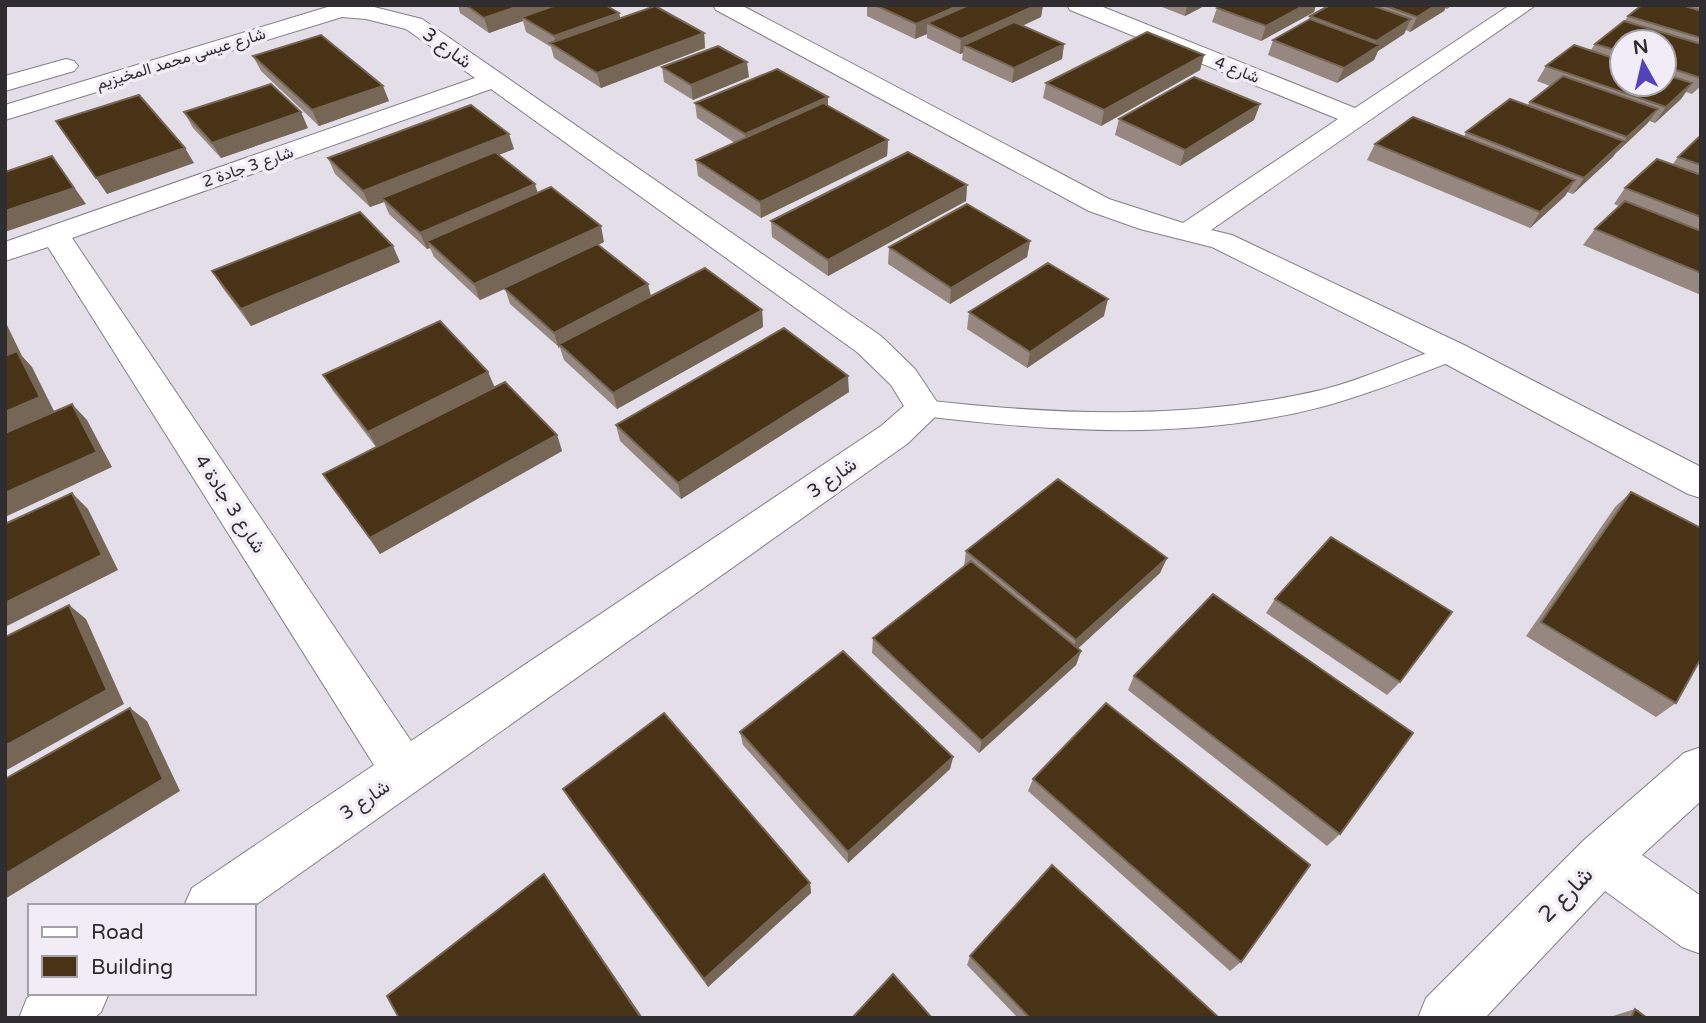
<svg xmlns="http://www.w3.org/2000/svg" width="1706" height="1023" viewBox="0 0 1706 1023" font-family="'Varela Round',Vazirmatn,sans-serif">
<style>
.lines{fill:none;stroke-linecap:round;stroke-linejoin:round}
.lane-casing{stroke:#837f87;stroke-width:2}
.street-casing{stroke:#837f87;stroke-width:2}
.secondary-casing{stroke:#837f87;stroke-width:2}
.lane{fill:#fff;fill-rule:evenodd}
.street{fill:#fff;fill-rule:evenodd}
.secondary{fill:#fff;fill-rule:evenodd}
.wall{fill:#968880;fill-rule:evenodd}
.shaded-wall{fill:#766656}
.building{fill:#483317;stroke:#766656;stroke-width:2}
.labels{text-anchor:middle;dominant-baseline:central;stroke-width:7;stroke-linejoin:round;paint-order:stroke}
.far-street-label{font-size:16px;fill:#2f2d30;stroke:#f1ecf5}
.street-label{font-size:19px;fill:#2f2d30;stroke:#f1ecf5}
.near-street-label{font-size:23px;fill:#2f2d30;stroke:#f1ecf5}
</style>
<rect width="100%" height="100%" fill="#e3dee8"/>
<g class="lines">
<defs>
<path id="lane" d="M1452 345 1460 348 1463 353 1460 358C1415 376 1371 393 1325 406 1193 441 1056 432 923 416L915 414 911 408 915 402 923 400C1056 415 1189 421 1321 390 1366 379 1407 358 1452 345Z"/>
<path id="street" d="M335 5H366L422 19 881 336 915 369 941 408 935 417 907 444 254 906H184L192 888 374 765 48 247 5 261V242L475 78 406 29 366 19 330 16 327 11ZM491 89 857 352 891 385 904 406 881 426 411 741 72 238Z
M713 5H741L1109 199 1183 223 1338 119 1070 10 1067 5H1098L1355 108 1510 5H1536L1211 230 1232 235 1464 345 1701 467V498L1688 494 1440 361 1212 247 1140 229 1089 211 716 10Z
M1701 747V801L1642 855 1701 896V954L1682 947 1605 891 1485 1018H1418L1426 998 1584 840 1684 753Z
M35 993H109L101 1012 94 1018H19L27 998Z"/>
<path id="secondary" d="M334 5H368L365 10 5 120V105Z
M66 59 74 61 78 66 74 71 5 91V76Z"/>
</defs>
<use href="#lane" class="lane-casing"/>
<use href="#street" class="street-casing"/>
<use href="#secondary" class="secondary-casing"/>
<use href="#lane" class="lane"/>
<use href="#street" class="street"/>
<use href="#secondary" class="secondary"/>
</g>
<path class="wall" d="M458 5H605L619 13 620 18 704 33 705 48 601 88 554 58 551 47 526 32 523 21 489 33 460 13Z
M867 5H1043L1041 17 1022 26 1064 44 1062 59 1012 83 962 60 963 53 960 54 927 38V34L915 39 867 16Z
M1157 5H1206L1185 16Z
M1221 5H1316L1314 12 1261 41 1212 22 1217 8Z
M1330 5H1453L1447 9 1445 8 1444 11 1410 32 1406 30 1404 34 1378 51 1374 60 1337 83 1268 55 1273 40 1308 21 1310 16Z
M1642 5H1701V86L1692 94 1686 92 1681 99 1655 123 1649 121 1573 194 1567 192 1565 196 1530 228 1367 160 1375 144 1464 137 1466 132 1527 106 1530 102 1550 86 1537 81 1546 66 1591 50 1595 44 1625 21 1628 16ZM1622 42H1664V84H1622Z
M1204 55 1200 70 1101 126 1043 98 1046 83Z
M253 56 389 101 319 126 261 71Z
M662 67 749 77 693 100 664 82Z
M695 103 828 106 888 140 887 156 761 218 698 176 696 160 735 143 697 118Z
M1260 104 1254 120 1180 166 1115 135 1119 119Z
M184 112 308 128 221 158 193 128Z
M1701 135V295L1583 245 1595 229 1619 206 1614 204 1625 188 1673 164 1678 157Z
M514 149 498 155 538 193 604 242 598 245 651 296 762 310 763 327 617 409 564 360 560 348 510 304 505 289 480 300 434 257 430 248 427 249 389 214 384 202 370 207 335 174 328 158Z
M967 185 966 201 828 276 772 237 771 221Z
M1030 241 1027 257 950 304 888 264 889 247Z
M400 262 251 326 222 287 212 271Z
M969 312 1104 316 1027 368 967 329Z
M488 372 494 387 557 435 562 451 380 554 323 474 376 447 333 391 323 375Z
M849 392 681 499 620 441 616 425Z
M1631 492 1676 703 1656 717 1526 636 1615 507Z
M966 551 1167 558 1160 573 1078 648 1081 651 1076 665 979 753 872 653 873 638 964 566Z
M1275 599 1400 682 1387 695 1266 613Z
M1134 676 1340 834 1327 846 1128 690Z
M740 732 953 757 950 769 848 863 743 745Z
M1033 779 1241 962 1230 971 1028 791Z
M563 789 810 883 811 893 708 987 570 801Z
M970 956 1216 1018H1018L967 965Z
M1635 1009 1647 1018H1612L1613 1016Z"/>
<path class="shaded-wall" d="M522 5H569L522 17 523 21 489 33 484 18Z
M960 5H969L927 23V34L915 39 916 24Z
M1037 5H1043L1041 17 972 49 964 45 963 53 960 54 961 39Z
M1187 5H1206L1185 16Z
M1305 5H1316L1314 12 1261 41 1266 26Z
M1436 5H1447L1444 11 1410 32 1417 17Z
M619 13 622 28 557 47 554 36Z
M1411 19 1404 34 1378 51 1374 60 1337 83 1344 68 1372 50 1376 41Z
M704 33 705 48 601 88 597 73Z
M1064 44 1062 59 1012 83 1014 68Z
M1204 55 1200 70 1101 126 1104 110Z
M747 62 749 77 693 100 691 85Z
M1692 83 1681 99 1655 123 1666 107Z
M383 86 389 101 319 126 312 110Z
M828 97V113L746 150 745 134Z
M1260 104 1254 120 1180 166 1185 150Z
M1658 109 1647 124 1616 153 1627 137Z
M301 112 308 128 221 158 212 143Z
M509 134 514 149 385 201 382 198 384 202 370 207 363 191Z
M888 140 887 156 761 218 760 202Z
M1624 141 1613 157 1573 194 1584 178Z
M185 148 194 163 107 194 96 178Z
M52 156 86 204 5 232V211Z
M1575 180 1565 196 1530 228 1540 212Z
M535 184 540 200 427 241 430 248 427 249 420 233Z
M967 185 966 201 828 276V260Z
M601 226 604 242 480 300 474 284Z
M1030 241 1027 257 950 304 951 288Z
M393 246 400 262 251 326 241 309Z
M648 284 652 300 559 344V349L554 333Z
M1108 299 1104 316 1027 368 1030 352Z
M762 310 763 327 617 409 613 393Z
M5 321 22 356 32 367 55 413 5 434Z
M488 372 495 388 377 448 368 432Z
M848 376 849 392 681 499 678 483Z
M72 404 87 420 112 467 5 517V493Z
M557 435 562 451 380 554 370 538Z
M72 493 88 509 118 570 5 627V603Z
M1167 558 1160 573 1071 655 1076 640Z
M69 605 86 619 124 704 5 771V746Z
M1081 651 1076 665 979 753 982 741Z
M130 708 147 721 180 791 5 899V874Z
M953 757 950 769 848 863V852Z
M544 874 552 885 643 1018H641Z
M810 883 811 893 708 987 704 979Z"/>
<path class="building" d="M466 5H522L484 18Z
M556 5H605L619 13 554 36 522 17Z
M875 5H960L916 24Z
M969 5H1037L961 39 927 23Z
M1221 5H1305L1266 26 1217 8Z
M1330 5H1371L1411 19 1376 41 1310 16Z
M1383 5H1436L1417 17Z
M1642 5H1682L1701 11V38L1628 16Z
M655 6 704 33 597 73 550 43Z
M1310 19 1380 45 1344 68 1273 40Z
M1624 21 1701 44V78L1664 66V42H1622V52L1595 44Z
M1014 22 1064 44 1014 68 964 45Z
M1147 32 1204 55 1104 110 1046 83Z
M321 35 383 86 312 110 253 56Z
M1574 45 1622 61V84H1664V74L1692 83 1666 107 1546 66Z
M718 46 747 62 691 85 662 67Z
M777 69 828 97 745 134 695 103Z
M1563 76 1658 109 1627 137 1530 102Z
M1194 77 1260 104 1185 150 1119 119Z
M271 84 301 112 212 143 184 112Z
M139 95 185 148 96 178 56 121Z
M1510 99 1624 141 1584 178 1466 132Z
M823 103 888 140 760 202 696 160Z
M471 105 509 134 363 191 328 158Z
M1413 117 1575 180 1540 212 1375 144Z
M1701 135V165L1678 157Z
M495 152 535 184 420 233 382 198Z
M908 152 967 185 828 260 771 221Z
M52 156 74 188 5 211V172Z
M1657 159 1701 175V217L1625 188Z
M551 187 601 226 474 284 427 241Z
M1625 201 1701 231V273L1595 229Z
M967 204 1030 241 951 288 889 247Z
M360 212 393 246 241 309 212 271Z
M597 244 648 284 554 333 504 288Z
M1048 263 1108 299 1030 352 969 312Z
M705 268 762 310 613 393 559 344Z
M440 321 488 372 368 432 323 375Z
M784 328 848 376 678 483 616 425Z
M17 351 40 397 5 412V356Z
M505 382 557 435 370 538 323 474Z
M72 404 97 452 5 493V433Z
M1058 479 1167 558 1076 640 966 551Z
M1631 492 1701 528V658L1676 703 1541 622Z
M72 493 102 555 5 603V524Z
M1331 537 1452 612 1400 682 1275 599Z
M971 561 1081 651 982 741 873 638Z
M1213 594 1413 733 1340 834 1134 676Z
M69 605 107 690 5 746V637Z
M843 651 953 757 848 852 740 732Z
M1106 703 1310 865 1241 962 1033 779Z
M130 708 163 779 5 874V779Z
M664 713 810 883 704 979 563 789Z
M1052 865 1217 1016 1216 1018H1030L970 956Z
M544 874 641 1018H399L387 996Z
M893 974 932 1018H852Z
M1635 1009 1647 1018H1631Z"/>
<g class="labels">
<g class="far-street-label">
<text transform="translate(181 59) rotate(-17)">شارع عيسى محمد المخيزيم</text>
<text transform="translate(1237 70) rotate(22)">شارع 4</text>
<text transform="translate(248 167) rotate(-19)">شارع 3 جادة 2</text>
</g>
<g class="street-label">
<text transform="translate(447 48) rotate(36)">شارع 3</text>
<text transform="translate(832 478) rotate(-35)">شارع 3</text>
<text transform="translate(230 504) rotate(57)">شارع 3 جادة 4</text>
<text transform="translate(365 800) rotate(-34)">شارع 3</text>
</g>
<g class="near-street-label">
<text transform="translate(1566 895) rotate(-46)">شارع 2</text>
</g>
</g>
<rect width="1706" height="1023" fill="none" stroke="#2f2d30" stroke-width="14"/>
<rect x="28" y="904" width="228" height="91" fill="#f1ecf5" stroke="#a3a0a6" stroke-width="2"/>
<rect x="42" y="927" width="35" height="10" fill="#ffffff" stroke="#a3a0a6" stroke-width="2"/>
<text x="91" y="939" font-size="21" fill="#2f2d30">Road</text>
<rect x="42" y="956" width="35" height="21" fill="#483317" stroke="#a3a0a6" stroke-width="2"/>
<text x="91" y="974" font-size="21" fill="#2f2d30">Building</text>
<g transform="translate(1643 63) rotate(352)"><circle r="33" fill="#f1ecf5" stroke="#a3a0a6" stroke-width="2"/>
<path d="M0-5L12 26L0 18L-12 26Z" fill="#5342ba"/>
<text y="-10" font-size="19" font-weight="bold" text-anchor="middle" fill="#2f2d30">N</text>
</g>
</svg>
